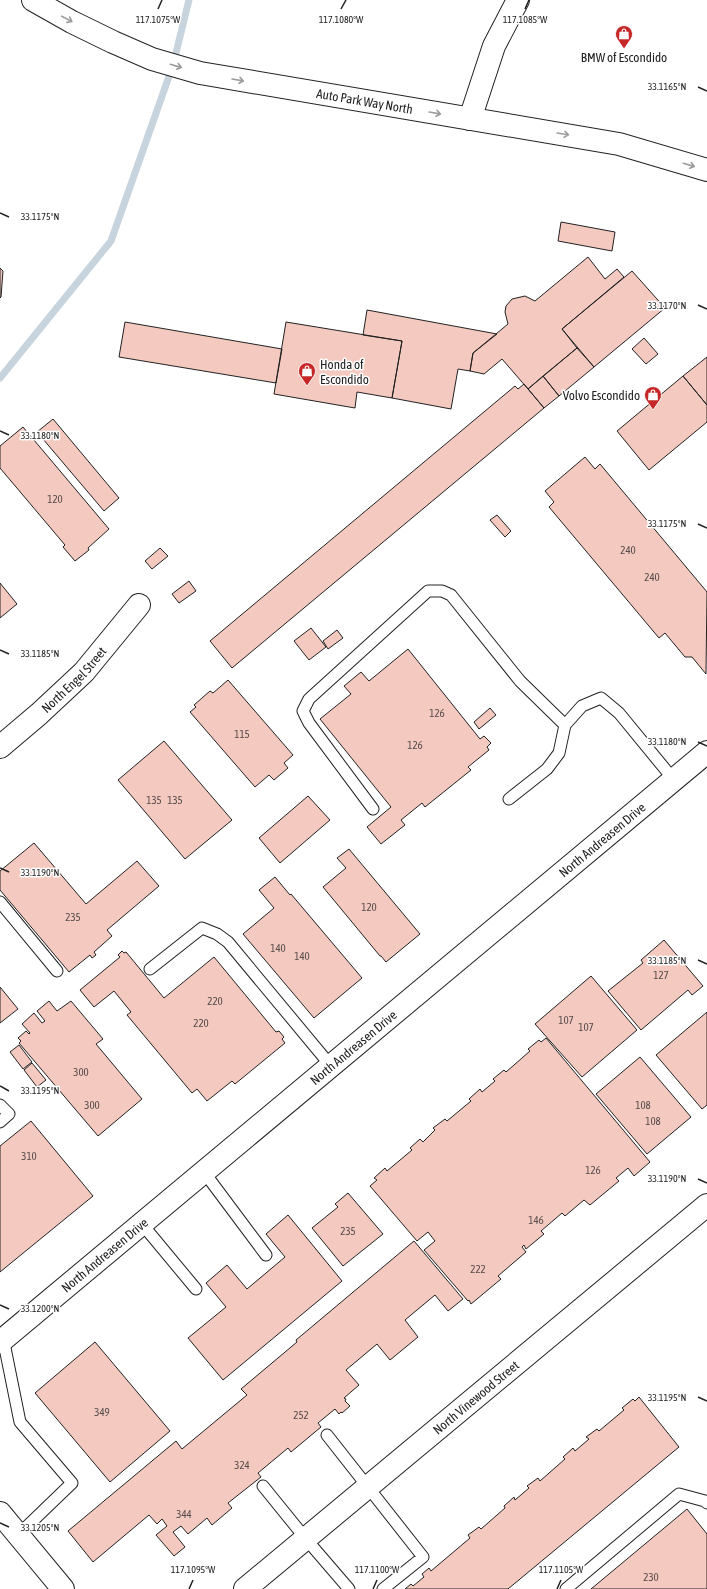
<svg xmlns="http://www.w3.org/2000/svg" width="707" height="1589" viewBox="0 0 707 1589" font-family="'Asap Condensed',sans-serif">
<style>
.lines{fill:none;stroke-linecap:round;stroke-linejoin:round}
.stream{stroke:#c7d3dd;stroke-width:7}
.building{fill:#f3c9c0;stroke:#222}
.service-casing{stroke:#222;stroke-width:13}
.minor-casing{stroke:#222;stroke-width:24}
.tertiary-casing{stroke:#222;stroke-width:24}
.secondary-casing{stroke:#222;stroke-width:24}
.service{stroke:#fff;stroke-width:11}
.minor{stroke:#fff;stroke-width:22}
.tertiary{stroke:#fff;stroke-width:22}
.secondary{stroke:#fff;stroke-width:22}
.oneway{stroke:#9c9c9c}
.ticks{fill:none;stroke:#222;stroke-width:1.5}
.labels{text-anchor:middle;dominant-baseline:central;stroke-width:3;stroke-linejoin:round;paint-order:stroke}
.number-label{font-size:11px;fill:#564c4a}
.poi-label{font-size:13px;fill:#222;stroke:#fff}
.street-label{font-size:13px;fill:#222;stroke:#fff}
.ticks-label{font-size:10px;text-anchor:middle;fill:#222;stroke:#fff;stroke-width:3;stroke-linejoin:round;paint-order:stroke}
</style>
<rect width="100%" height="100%" fill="#fff"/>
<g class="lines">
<path class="stream" d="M0 378 111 241 173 65 189 0"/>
</g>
<path class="building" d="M561 222 615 232 612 251 558 241Z
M588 257 605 279 617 269 624 277 562 329 577 348 528 389 502 359 484 374 470 371 473 353 508 324 505 312 506 306 512 299 525 296 535 301Z
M0 268 3 271 1 297 0 298Z
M632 271 665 308 594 367 562 329Z
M367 310 497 334 473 353 470 371 458 369 451 409 392 398 402 341 363 335Z
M125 322 282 349 276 383 119 357Z
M286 322 402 341 392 398 357 392 355 408 274 394Z
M644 338 658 354 646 364 632 349Z
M577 348 594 367 559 396 543 376Z
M707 357V405L683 376Z
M543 376 559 396 544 408 528 389Z
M683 376 707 405V422L649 470 617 431Z
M524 384 544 408 232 668 210 641 515 386 518 389Z
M53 419 119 498 104 511 37 432Z
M23 427 109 529 88 548 89 550 75 561 63 547 65 545 0 468V446Z
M585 457 595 469 600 464 707 592 706 674 692 657H685L665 633 659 638 549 507 554 502 545 491Z
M497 515 511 531 505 537 490 520Z
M160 548 168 556 152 569 145 561Z
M189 581 196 591 179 603 172 594Z
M0 583 17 604 0 618Z
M311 628 326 647 309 660 294 641Z
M337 630 343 638 328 649 323 641Z
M408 649 480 739 484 736 491 743 487 747 489 750 468 767 471 770 425 807 422 803 401 820 405 825 381 844 367 827 391 807 320 719 351 694 344 686 361 672 369 681Z
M228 680 293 755 284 763 288 768 274 780 269 775 255 787 190 712 196 707 194 705 210 691 213 693Z
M490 708 496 715 479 729 474 722Z
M164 741 232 820 185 859 118 780Z
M308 796 330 820 280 863 259 838Z
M34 843 86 904 137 861 159 886 107 930 112 936 94 952 96 955 92 958 90 955 69 972 0 890V871Z
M349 849 420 934 386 962 381 956H380L323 887 346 868 337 858Z
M275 877 290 895 291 894 362 978 314 1018 243 934 274 908 259 890Z
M664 940 703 986 692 995 688 990 641 1030 608 991 643 963 641 960Z
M122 951 124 953 126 952 164 998 214 957 276 1032 279 1031 284 1037 282 1039 285 1043 235 1084 232 1081 207 1101 197 1089 192 1093 127 1015 131 1012 114 991 94 1007 80 990 120 957 118 955Z
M591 976 637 1030 582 1077 535 1024Z
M0 987 18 1009 0 1023Z
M49 1001 57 1011 71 1001 103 1039 96 1044 142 1099 98 1136 19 1043 21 1041 18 1038 26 1031 29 1034 30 1033 22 1024 34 1013 42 1023 45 1021 37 1011Z
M707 1012V1105L702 1109 656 1055Z
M546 1038 650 1162 634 1176 628 1168 616 1178 619 1181 590 1205 584 1200 565 1216 562 1213 541 1231 544 1234 526 1249 524 1245 522 1247 526 1252 498 1276 501 1279 471 1304 469 1300 468 1301 424 1250 435 1241 428 1232 417 1241 370 1186 377 1180 374 1178 385 1168 387 1171 412 1150 410 1148 420 1139 423 1142 435 1130 433 1128 445 1119 447 1121 471 1101 469 1099 480 1089 482 1092 495 1081 493 1079 504 1070 506 1072 530 1051 528 1049 539 1040 541 1042Z
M19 1045 32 1062 23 1069 10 1052Z
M640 1057 691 1117 647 1154 596 1094Z
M32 1063 46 1080 37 1087 24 1070Z
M31 1121 93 1196 0 1272V1146Z
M348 1193 383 1234 343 1266 312 1228 338 1207 335 1204Z
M288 1215 342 1281 223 1380 188 1338 226 1307 206 1283 227 1265 247 1289 285 1257 266 1234Z
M414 1241 463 1299 448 1311 435 1295 405 1320 418 1337 390 1360 377 1344 346 1370 359 1385 344 1398 346 1399 345 1401 350 1406 342 1413 341 1412 339 1414 335 1409 318 1423 321 1427 291 1452 288 1448 258 1473 261 1477 228 1503 232 1508 212 1525 207 1518 188 1534 181 1526 173 1532 185 1547 174 1556 156 1535 167 1526 162 1519 157 1524 149 1515 93 1562 68 1531 176 1441 182 1449 247 1395 241 1389 297 1342 296 1340Z
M95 1342 170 1431 110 1482 35 1393Z
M639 1397 679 1447 508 1589H405L411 1584 413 1586 424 1577 422 1574 429 1568 431 1571 470 1538 468 1535 479 1527 481 1529 505 1508 504 1506 514 1497 515 1500 529 1488 527 1486 538 1478 540 1481 565 1459 563 1457 573 1448 575 1451 589 1439 586 1437 597 1429 599 1431 624 1410 622 1408 633 1399 635 1401Z
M687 1509 707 1534V1589H591Z"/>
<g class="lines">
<defs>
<path id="service" d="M509 799 547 769 559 753 565 725 582 706 601 698 619 713 674 780
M373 809 309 723 303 711 309 699 428 591H442L451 595 520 681 565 725
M0 902 57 971
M150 969 202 928 217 934 228 942 331 1066
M0 1105 9 1114 0 1122
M204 1172 266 1255
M142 1224 196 1289
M3 1338 20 1422 72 1483 18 1535
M327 1435 423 1557 383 1589
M263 1486 306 1539 349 1589
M566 1589 679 1494 705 1501 707 1503"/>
<g id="minor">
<path id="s1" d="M0 747 39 714 84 672 139 605"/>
<path d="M0 1513 63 1589"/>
<path id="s2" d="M245 1589 707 1205"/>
</g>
<g id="tertiary">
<path d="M470 119 494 46 518 0"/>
<path id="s3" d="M0 1342 707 752"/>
</g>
<g id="secondary">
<path id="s4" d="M33 0 72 22 113 42 152 59 200 73 619 144 707 170"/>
</g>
</defs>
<use href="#service" class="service-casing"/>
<use href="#minor" class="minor-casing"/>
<use href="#tertiary" class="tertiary-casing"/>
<use href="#secondary" class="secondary-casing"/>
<use href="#service" class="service"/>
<use href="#minor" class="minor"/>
<use href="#tertiary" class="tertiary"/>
<use href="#secondary" class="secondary"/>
</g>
<defs><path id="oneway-shaft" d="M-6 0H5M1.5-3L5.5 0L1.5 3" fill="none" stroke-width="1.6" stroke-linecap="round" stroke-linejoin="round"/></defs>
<g class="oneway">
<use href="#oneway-shaft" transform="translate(67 19) rotate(28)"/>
<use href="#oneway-shaft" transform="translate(176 66) rotate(16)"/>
<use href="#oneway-shaft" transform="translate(238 80) rotate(10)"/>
<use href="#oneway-shaft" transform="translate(435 113) rotate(10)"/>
<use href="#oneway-shaft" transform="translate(563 134) rotate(9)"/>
<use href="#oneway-shaft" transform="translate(689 165) rotate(16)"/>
</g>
<path class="ticks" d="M158 9 162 0M341 9 346 0M525 9 529 0M698 87 707 91M0 213 9 217M698 305 707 309M0 431 9 435M698 524 707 528M0 650 9 654M698 742 707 746M0 868 9 872M698 960 707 964M0 1086 9 1091M698 1179 707 1183M0 1305 9 1309M698 1397 707 1401M0 1523 9 1527M189 1589 193 1580M373 1589 377 1580M557 1589 561 1580"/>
<defs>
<symbol id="shop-pin" viewBox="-11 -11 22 30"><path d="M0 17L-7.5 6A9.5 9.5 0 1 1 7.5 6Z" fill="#c62828" stroke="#fff"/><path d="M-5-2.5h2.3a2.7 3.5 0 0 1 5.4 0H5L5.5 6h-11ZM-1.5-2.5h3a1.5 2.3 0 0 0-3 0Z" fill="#fff"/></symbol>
</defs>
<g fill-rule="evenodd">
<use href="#shop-pin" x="614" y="24" width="20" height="27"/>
<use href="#shop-pin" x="297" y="361" width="20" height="27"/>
<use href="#shop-pin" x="643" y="385" width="20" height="27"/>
</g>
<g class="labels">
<g class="number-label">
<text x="55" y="499">120</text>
<text x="628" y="550">240</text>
<text x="652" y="577">240</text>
<text x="437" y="713">126</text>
<text x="242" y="734">115</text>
<text x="415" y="745">126</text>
<text x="154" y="800">135</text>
<text x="175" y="800">135</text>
<text x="369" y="907">120</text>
<text x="73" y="917">235</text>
<text x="278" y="948">140</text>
<text x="302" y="956">140</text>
<text x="661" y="975">127</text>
<text x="215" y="1001">220</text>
<text x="566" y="1020">107</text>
<text x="201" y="1023">220</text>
<text x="586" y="1027">107</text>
<text x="81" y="1072">300</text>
<text x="92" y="1105">300</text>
<text x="643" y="1105">108</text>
<text x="653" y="1121">108</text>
<text x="29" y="1156">310</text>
<text x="593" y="1170">126</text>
<text x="536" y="1220">146</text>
<text x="348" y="1231">235</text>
<text x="478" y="1269">222</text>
<text x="102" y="1412">349</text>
<text x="301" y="1415">252</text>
<text x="242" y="1465">324</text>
<text x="184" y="1514">344</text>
<text x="651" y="1577">230</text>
</g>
<g class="poi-label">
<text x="624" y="57">BMW of Escondido</text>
<text x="320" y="364" text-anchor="start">Honda of<tspan x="320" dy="15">Escondido</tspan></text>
<text x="640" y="395" text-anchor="end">Volvo Escondido</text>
</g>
<g class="street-label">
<text stroke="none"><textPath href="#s4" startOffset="350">Auto Park Way North</textPath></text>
<text stroke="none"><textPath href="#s1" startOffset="100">North Engel Street</textPath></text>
<text stroke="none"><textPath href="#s3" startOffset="784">North Andreasen Drive</textPath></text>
<text stroke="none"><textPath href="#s3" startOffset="460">North Andreasen Drive</textPath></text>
<text stroke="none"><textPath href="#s3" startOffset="136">North Andreasen Drive</textPath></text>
<text stroke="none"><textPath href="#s2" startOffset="300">North Vinewood Street</textPath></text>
</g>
</g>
<g class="ticks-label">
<text x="158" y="23">117.1075°W</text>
<text x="341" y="23">117.1080°W</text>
<text x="525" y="23">117.1085°W</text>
<text x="667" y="90">33.1165°N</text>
<text x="40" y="220">33.1175°N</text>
<text x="667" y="309">33.1170°N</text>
<text x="40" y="439">33.1180°N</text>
<text x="667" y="527">33.1175°N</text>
<text x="40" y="657">33.1185°N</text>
<text x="667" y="745">33.1180°N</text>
<text x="40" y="876">33.1190°N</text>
<text x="667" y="964">33.1185°N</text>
<text x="40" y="1094">33.1195°N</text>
<text x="667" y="1182">33.1190°N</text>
<text x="40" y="1312">33.1200°N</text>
<text x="667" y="1401">33.1195°N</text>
<text x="40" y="1531">33.1205°N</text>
<text x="193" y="1573">117.1095°W</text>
<text x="377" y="1573">117.1100°W</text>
<text x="561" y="1573">117.1105°W</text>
</g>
</svg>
